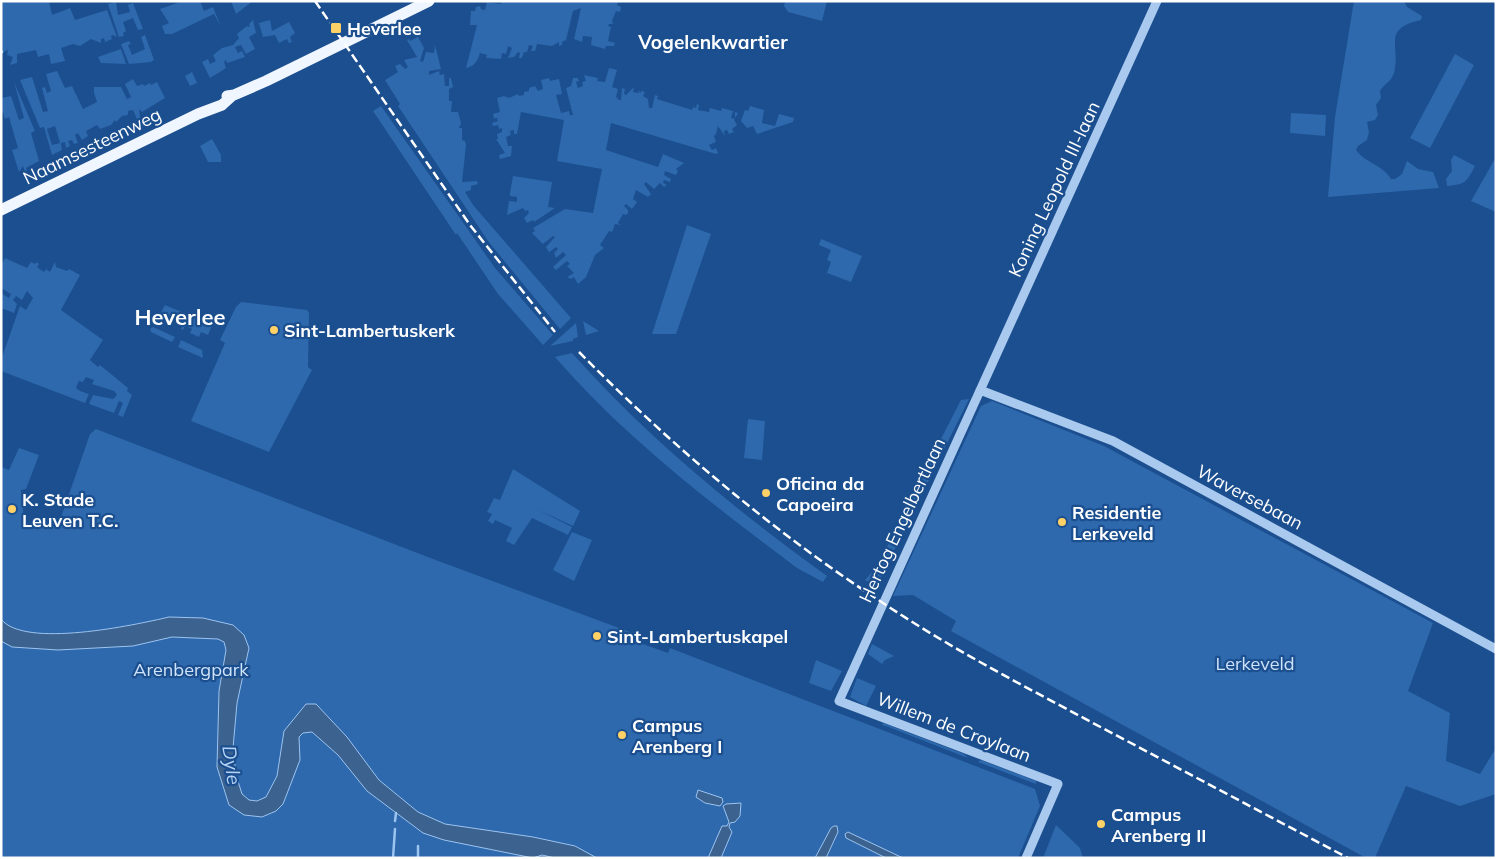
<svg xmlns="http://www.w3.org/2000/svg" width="1497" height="859" viewBox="0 0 1497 859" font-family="Mulish,sans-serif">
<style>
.green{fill:#2e69ad;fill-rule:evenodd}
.water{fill:#3c6290;stroke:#9cc4f0}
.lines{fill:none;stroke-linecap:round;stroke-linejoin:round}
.stream{stroke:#9cc4f0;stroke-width:2.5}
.tertiary{stroke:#a9c9ee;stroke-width:9}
.primary{stroke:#f0f6ff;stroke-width:11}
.rail{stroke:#fff;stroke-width:2.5;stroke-dasharray:9 4;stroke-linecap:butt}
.poi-dot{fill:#ffd166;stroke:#1b4f8f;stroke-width:2}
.labels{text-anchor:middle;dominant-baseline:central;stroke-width:4.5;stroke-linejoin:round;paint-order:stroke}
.poi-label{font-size:18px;font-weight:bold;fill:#fff;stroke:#1b4f8f;text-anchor:start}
.street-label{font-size:18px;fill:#fff;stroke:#1b4f8f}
.park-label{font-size:18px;fill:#cfe3fa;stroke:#1b4f8f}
.neighbourhood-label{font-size:19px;font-weight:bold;fill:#fff;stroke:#1b4f8f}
.water-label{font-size:19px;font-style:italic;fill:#b5d3f5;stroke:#1b4f8f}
.district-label{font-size:22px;font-weight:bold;fill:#fff;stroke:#1b4f8f}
</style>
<rect width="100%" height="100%" fill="#1b4f8f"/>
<path class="green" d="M1 1H49L52 15 70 8 75 20 107 10 117 37 113 35 111 36 112 39 105 42 104 38 101 39V43L91 39 80 46 73 44 61 48 65 61 51 64 49 54 38 57 36 50 17 54V63L10 65 13 57 7 55 8 50 1 53Z
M183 1H200L204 11 213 7 221 27 214 14 172 34H165L162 26 169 23 160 9Z
M231 1H253L236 14Z
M501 1H619L617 5 621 7 620 12 616 11 612 21 613 24H609L608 26 611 27 608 41 615 43 614 46H606L605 49 591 45 592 37 583 36 582 42 574 39 581 8 573 11 566 40 562 42V45L559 46V42L552 46 537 44 535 51H531L533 46 529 45 527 52H524L522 58H519L520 53 518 52 514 57 508 58 512 48 508 46 506 54 502 53 501 59 486 58 487 55 480 53C477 63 474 66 466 68L477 25H470L471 11H475L476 7 480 6 481 9 485 10 487 2 501 4Z
M785 1H827L822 21 788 12 784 6Z
M1354 1H1404L1407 7 1422 16 1421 20C1381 29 1401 45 1394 73 1391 82 1384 84 1380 91L1381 98 1376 105 1378 115 1375 120 1367 122 1369 132 1367 140 1358 146 1356 150C1365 163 1382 164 1391 179H1395L1402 174 1407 161 1418 169 1433 172 1439 188 1328 197 1335 117Z
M116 2 118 15 130 12 128 5 133 3 143 29 138 30 133 18 123 22 126 31 123 33 124 36 119 37 108 4Z
M253 20 256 33 249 37 255 49 246 54 241 45 235 47 238 53 242 51 245 57 227 63 226 60 224 62 226 68 210 78 202 62 208 59 210 64 216 61 213 55 222 48 233 45 239 38 237 34 247 26 250 27 249 24Z
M270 20 272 31 289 22 295 33 290 37 292 42 289 43 287 39 279 43 275 35 263 37 259 23Z
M145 35 154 60 151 62 129 64 121 44 129 41 131 44 128 45 132 55 145 49 141 37Z
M417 35 424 48 420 61 423 62 426 52 434 53 435 45 441 69 429 71V75L439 71 440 75 444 74 445 86H449V78H451L453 87 449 89V101H452L451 112H458L461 123 459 128H462V140L465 141 466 145 462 182 477 181 478 184 471 186V190L465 192 473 205 571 318 560 329 488 241 398 106 400 104 385 80 398 72 395 66 400 64 405 69 408 67 404 60 417 57 407 40 409 39 410 41 416 38Z
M121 49 126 64 101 63 98 57Z
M1455 54 1474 65 1430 148 1410 138Z
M609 68 617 70 612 87 618 89 616 97 619 100H621L622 88 625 89 624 94 626 95 634 87 633 92 638 93 639 90 640 94 641 91 645 92 643 96 648 99 649 108H652L655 95 658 96 657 99 692 110 693 107 696 108 697 104 699 105 698 110 709 112 710 108 721 111 722 108 733 111 731 118 735 119V112L738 113 734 120 737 125 732 129 734 132 729 134 727 130 724 131 725 136 718 126 716 134 714 136 716 142 709 145 712 150 716 148 718 153 716 154 611 123 606 150 658 167 663 154 684 163 676 169 678 171 676 175 665 171 664 175 671 179 670 182 664 180 663 183 667 185 664 187 660 183 654 189 646 182 644 184 651 194 648 197 636 190 633 199 637 202 632 209 626 204 624 206 628 210V213L626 215 623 214 618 223 621 225 615 224 612 232 609 231 600 245 604 248 595 255 586 277 578 284 574 277 571 279 567 277 574 273 567 266 570 264 567 261 556 270 553 267 566 255 563 252 556 258 554 253 558 249 556 247 547 254 549 252 546 247 555 237 553 236 543 244 532 233 535 231 533 228 565 209 593 213 602 169 557 161 564 120 521 112 517 134H514V130L510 131 511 135 506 137 508 146H512L511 156 500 159 499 155 505 153 496 139H498L497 134 502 132V128L499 129 498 125 493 126 492 123 498 121 497 118 491 119 494 118 493 114 500 112 497 98 504 96 509 98 518 94 519 96 524 95V92L529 91V88L535 86 538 91 543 89 541 80 549 78 550 81 559 79 562 94 556 95 561 113 569 111 570 115H573L566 88 571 86 573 78H578L579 81 576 82 578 88 583 86 582 82 586 81 584 75 598 78 597 81 605 82Z
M57 71 65 88 72 86 83 109 97 102 94 93V87H121L127 99 131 97 125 84 133 79 137 86 143 84 144 86 150 83 151 85 157 82 165 98 142 112 139 109 140 118 137 119 133 110 128 111V115L122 116 116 122 115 120 111 125 100 129 97 125 86 131 88 136 82 140 78 133 75 135 78 143 74 144 72 140 68 141 70 146 66 148 65 142 61 143 62 150 52 155 44 127 40 128 20 80 32 77 43 112 48 111 42 88 45 87 47 93 51 91 46 74ZM55 126 60 143 52 145 47 129Z
M192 72 197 83 190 86 185 76Z
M14 82 35 131 31 133 39 161 26 168 27 171 25 172 23 166 19 172 12 150 18 148 9 117 5 119 3 112H1V98L11 96 19 120 24 118Z
M381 106 495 268 553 335 543 345 498 294 457 233 456 235 373 111Z
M750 106 764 110 762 123 775 126 779 114 794 118 793 122 757 134 753 126 747 128 741 121 745 110 748 111Z
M1291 113 1326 115 1325 136 1290 133Z
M212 139 221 155V162H208L200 146Z
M1454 155 1475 166C1466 183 1466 184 1447 186L1446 179 1452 171 1451 160Z
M1496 157V212L1471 201Z
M513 176 552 182 548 207 555 208 534 222 533 220 527 223 524 218 529 213 528 210 525 211 523 208 507 215 509 201 517 202V197L510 196V193Z
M687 225 711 234 676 334H652Z
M821 239 862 256 851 282 827 273 831 262 827 260 831 250 819 245Z
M5 258 27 268 31 262 35 264 37 262 39 264 37 267 44 272 46 269 50 272 55 262 56 267 67 271 69 269 80 275 61 310 103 340 90 360 98 367 100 365 128 388 127 391 132 395 123 417 118 415 123 403 119 401 114 413 89 404 93 395 113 399 117 395 114 391 92 384 94 380 86 377 83 382 79 381 76 388 80 391 89 394 85 403 1 371V360L20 306 26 310 33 298 27 291 22 300 16 296 13 300 17 304 14 313 1 308V293L9 298 11 294 1 288V265Z
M241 302 307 310 309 313 308 367 312 370 269 452 191 421 225 343 220 340 236 307Z
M165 305 212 325 208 335 201 332 199 337 190 333 192 329 185 326 183 330 181 329 183 324 160 314Z
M583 321 599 331 586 335Z
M576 323 578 337 573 339V341L550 346Z
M153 327 175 337 172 342 151 332 150 329Z
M181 340 202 350 203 358 178 347Z
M572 353C648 438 734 509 827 576L823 582 797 568C712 504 625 438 555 357Z
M969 399 876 587 865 580 881 562 893 532 961 400Z
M992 401 1104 446 1433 623 1408 691 1450 713 1446 761 1480 774 1496 748V794L1460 806 1406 786 1375 858H1366L951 631 956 621 913 595 893 596 981 406Z
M748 419 765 421 762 460 744 458Z
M96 429 433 559 638 635 640 643 668 653 670 648 1035 789 1040 806 1018 858H1V467L9 470 19 448 39 455 26 489 21 490 25 528 41 522 58 526 90 434Z
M513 469 580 511 573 526 536 509 572 527 568 535 532 518 514 545 506 541 512 528 495 520 493 524 488 521 492 514 487 512 494 498 500 500Z
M572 532 592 540 574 581 553 570Z
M872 644 894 656 885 660 882 664 868 654Z
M816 660 842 671 831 691 809 683Z
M857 678 876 686 866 706 850 697Z
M883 723 964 754 968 758 886 726 882 725Z
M981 760 1036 781V784L978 762Z
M1056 825 1080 848 1083 858H1043Z"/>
<path class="water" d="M169 617 203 618 233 625 244 635 249 648 237 703 233 748 236 775 242 794 249 800 257 801 266 797 277 776 284 731 306 704H316L347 737 379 780 418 812 445 824 533 837 575 846 597 858H555L542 855 533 858 444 840 423 833 367 791 338 755 312 732 303 733 299 737 300 760 283 804 276 811 262 817 244 815 229 805 217 767 219 691 226 650 224 642 218 639 172 637 133 646 58 650 12 647 1 641V619C24 649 135 625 169 617Z
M698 790 722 798 723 802 720 806 705 803 696 797Z
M741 803 740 816 735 822 730 823 729 827 732 832 721 858H708L722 826H727L729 822 723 806 726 804Z
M834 826H837L838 832 826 858H815L831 828Z
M848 832 903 858H886L846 838 845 834Z"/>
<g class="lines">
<path class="stream" d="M1 51 2 52
M395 821 396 813
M393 858 395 829
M418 858V846"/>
<path class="tertiary" d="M980 390 1113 441 1496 649
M1026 858 1058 784 839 701 1157 1"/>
<path class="primary" d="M227 96 234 95 266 81 429 1
M1 210 198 114 222 105 233 95"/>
<path class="rail" d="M315 1 470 225 555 332
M579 352C672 446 772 531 883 603 950 648 1022 685 1093 723 1178 768 1263 813 1348 858"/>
</g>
<g class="poi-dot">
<rect x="330" y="22" width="12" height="12" rx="2.5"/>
<circle cx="274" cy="330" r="5"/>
<circle cx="766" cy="493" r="5"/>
<circle cx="12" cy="509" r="5"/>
<circle cx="1062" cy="522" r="5"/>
<circle cx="597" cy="636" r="5"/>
<circle cx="622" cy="735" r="5"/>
<circle cx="1101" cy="824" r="5"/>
</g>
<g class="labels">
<g class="poi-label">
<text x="347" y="28">Heverlee</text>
<text x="284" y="330">Sint-Lambertuskerk</text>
<text x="776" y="483">Oficina da<tspan x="776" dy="21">Capoeira</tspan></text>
<text x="22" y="499">K. Stade<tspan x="22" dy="21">Leuven T.C.</tspan></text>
<text x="1072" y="512">Residentie<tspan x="1072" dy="21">Lerkeveld</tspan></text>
<text x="607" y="636">Sint-Lambertuskapel</text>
<text x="632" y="725">Campus<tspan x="632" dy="21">Arenberg I</tspan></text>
<text x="1111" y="814">Campus<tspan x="1111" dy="21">Arenberg II</tspan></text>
</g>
<g class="street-label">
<text transform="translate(92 146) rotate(-26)">Naamsesteenweg</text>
<text transform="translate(1054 189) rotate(-65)">Koning Leopold III-laan</text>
<text transform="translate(1250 497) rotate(28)">Waversebaan</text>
<text transform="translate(902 520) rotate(-65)">Hertog Engelbertlaan</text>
<text transform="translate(954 727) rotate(21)">Willem de Croylaan</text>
</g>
<g class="park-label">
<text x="1255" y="663">Lerkeveld</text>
<text x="191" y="669">Arenbergpark</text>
</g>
<g class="neighbourhood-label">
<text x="713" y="42">Vogelenkwartier</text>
</g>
<g class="water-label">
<text transform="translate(232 765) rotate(82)">Dyle</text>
</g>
<g class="district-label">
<text x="180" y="317">Heverlee</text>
</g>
</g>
<rect width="1497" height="859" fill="none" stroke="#ffffff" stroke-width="5"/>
</svg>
